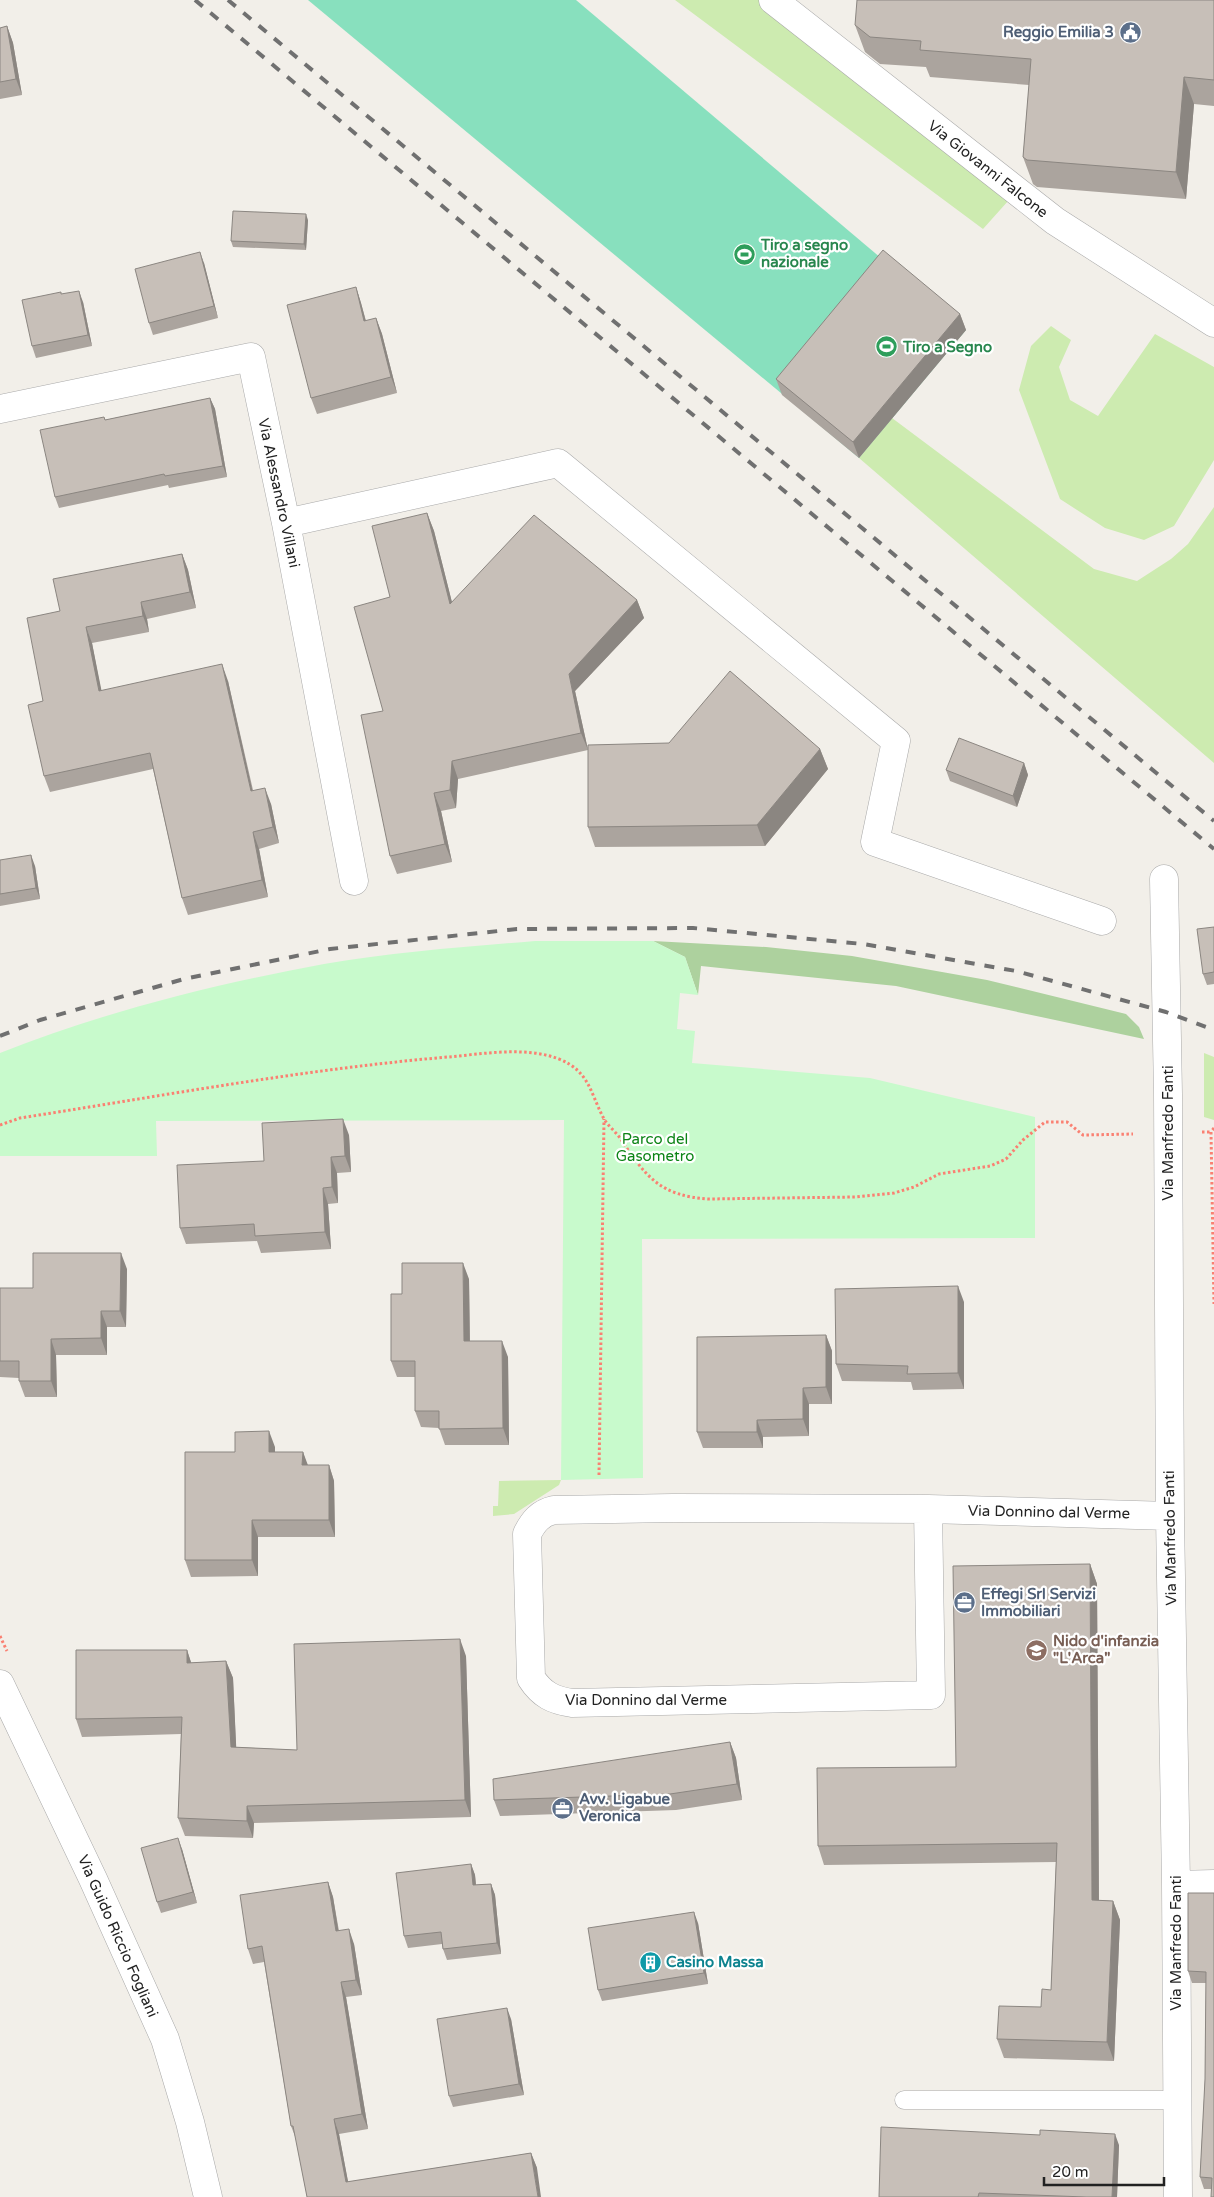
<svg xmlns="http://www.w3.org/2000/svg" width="1214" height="2197" viewBox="0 0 1214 2197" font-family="'Varela Round',sans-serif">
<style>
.grass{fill:#cdebb0}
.forest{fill:#add19e}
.park{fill:#c8facc}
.pitch{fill:#88e0be}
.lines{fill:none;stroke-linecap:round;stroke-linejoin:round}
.service-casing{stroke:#a9a9a9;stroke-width:19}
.minor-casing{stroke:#a9a9a9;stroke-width:29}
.path{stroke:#fa8072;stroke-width:3;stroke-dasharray:2.5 2.5;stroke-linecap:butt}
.service{stroke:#fff;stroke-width:18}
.minor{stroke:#fff;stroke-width:28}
.rail{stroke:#707070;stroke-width:4;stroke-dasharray:10 10;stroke-linecap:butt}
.wall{fill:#aba49e}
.shaded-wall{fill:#8b8681}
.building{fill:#c7bfb8;stroke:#8b8681}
.labels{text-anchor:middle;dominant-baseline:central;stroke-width:4.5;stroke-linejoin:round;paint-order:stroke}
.service-label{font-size:15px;font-weight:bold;fill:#4e5e75;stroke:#fff;text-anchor:start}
.street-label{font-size:15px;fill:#222;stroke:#fff}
.leisure-label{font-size:15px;font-weight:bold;fill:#27864d;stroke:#fff;text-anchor:start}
.park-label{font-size:15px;fill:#0c8416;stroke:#fff}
.education-label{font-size:15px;font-weight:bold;fill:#785e54;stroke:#fff;text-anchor:start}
.culture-label{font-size:15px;font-weight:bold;fill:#0d838f;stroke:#fff;text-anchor:start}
</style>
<rect width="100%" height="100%" fill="#f2efe9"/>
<path class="grass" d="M675 0H773L1017 191 983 229Z
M1051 326 1071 340 1059 367 1070 400 1098 416 1155 334 1214 367V460L1174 526 1144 540 1105 528 1060 499 1019 390 1031 346Z
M892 418 1094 569 1137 581 1171 559 1188 544 1214 507V763L859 458Z
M1204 1053 1214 1057V1120L1204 1117Z
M561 1480 559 1485 514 1514 493 1516V1506H498L499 1481Z"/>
<path class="forest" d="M653 941 766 947 852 956 987 980 1126 1014 1139 1027 1144 1039 896 986 701 966 698 995 685 957Z"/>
<path class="park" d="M535 941H653L685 957 698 995 680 993 677 1029 695 1031 692 1063 870 1078 1035 1117V1238L642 1239 643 1478 561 1480 564 1120 156 1121 157 1156H0V1053C103 1012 215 984 324 964 394 952 465 947 535 941Z"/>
<path class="pitch" d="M308 0H576L966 330 859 458Z"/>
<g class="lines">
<defs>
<path id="service" d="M904 2100H1176"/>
<path id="minor" d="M773 0 1055 221 1214 323
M0 409 251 357 286 523 354 881
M286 523 558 463 896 741 875 842 1102 921
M1164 879 1168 1094 1170 1516 1176 1885 1178 2197
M928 1509 931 1695 572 1703C553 1700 542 1695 531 1678L527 1534C533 1522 540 1513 554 1510L673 1508 928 1509 1170 1516
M0 1684 93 1879 165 2039 190 2122 208 2197
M1176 1885 1214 1884"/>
</defs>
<use href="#service" class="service-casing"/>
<use href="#minor" class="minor-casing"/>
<path class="path" d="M0 1125 20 1118C162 1096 305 1069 448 1057 483 1054 525 1046 559 1059 589 1071 590 1092 603 1117 607 1125 615 1131 620 1138 646 1177 660 1196 709 1199L855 1197 894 1193 914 1187 939 1174 990 1166 1006 1159 1023 1140 1045 1122H1067L1083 1135 1133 1134
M1214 1128 1211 1132 1214 1304
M1202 1132H1211
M599 1475 604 1119
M0 1636 7 1651"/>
<use href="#service" class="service"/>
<use href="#minor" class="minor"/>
<path class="rail" d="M195 0 1214 849
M228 0 1214 821
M0 1036 40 1020 184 979 330 949 517 929 693 928 863 944 1016 971 1166 1012 1214 1030"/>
</g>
<path class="wall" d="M1214 0V106L1194 104 1186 199 1037 187 1033 184 1023 157 1029 85 930 77 926 67 880 64 865 52 855 25Z
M7 26 13 43 22 95 0 99V28Z
M308 220 306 250 233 247 231 241Z
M204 263 218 318 153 335 149 323Z
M356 287 361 303 366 321 376 318 382 334 397 393 317 414 311 398Z
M62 294 83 302 92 346 36 358 32 346Z
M960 314 966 330 859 458 782 395 776 379Z
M210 398 215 409 227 477 169 488 168 485 59 508 55 497 104 417 105 420Z
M427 513 434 531 452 603 637 600 644 618 575 691 588 750 458 779 456 808 441 811 452 862 397 874 390 856V597Z
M182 554 188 570 196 608 147 619 149 632 92 643 101 691 228 681 253 790 271 804 279 843 259 849 268 897 188 915 182 898 153 769 50 792 44 776 43 701 60 611Z
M820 749 828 769 765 846 595 847 588 827Z
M1024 763 1028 775 1017 807 950 781 946 770Z
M0 860 35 866 40 899 0 906Z
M1214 927V984L1207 985 1203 974Z
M349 1135 351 1172 337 1173 338 1203 328 1204 331 1249 261 1253 257 1241 186 1244 180 1228 264 1161Z
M127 1269 126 1327H107V1355H56L57 1397H25L19 1381V1378L0 1377V1288H33Z
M469 1279 470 1341 508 1357 509 1445H445L439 1428 421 1427 415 1411V1377H397L391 1361 402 1294Z
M964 1302V1389L913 1390 911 1382 842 1381 836 1364Z
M826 1335 832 1351V1404H809V1436L763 1437V1448H703L697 1432Z
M275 1447V1452H303L307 1465H329L334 1481 335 1537H258V1576L191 1577 185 1560Z
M1090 1564 1097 1584 1099 1900 1113 1901 1120 1920 1114 2061 1004 2058 997 2039 1041 2007 1051 1990 1056 1862 824 1865 818 1846 956 1767Z
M187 1650 191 1663 226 1661 233 1678 236 1747 297 1750 466 1656 471 1817 254 1823 253 1838 185 1836 178 1818 181 1734 82 1737 76 1719Z
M730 1742 736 1758 742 1800 676 1810 500 1816 494 1800Z
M182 1849 197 1903 161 1913 157 1902Z
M471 1864 475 1875 476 1885 491 1884 495 1895 501 1954 447 1960 443 1949 442 1944 408 1948 404 1936Z
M328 1882 333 1897 339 1931 354 1944 362 1995 346 1997 368 2129 339 2134 348 2182 531 2153 537 2168 307 2197 296 2139 291 2126 264 1962 253 1964 248 1949Z
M1214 1893V2197L1211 2189H1204L1200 2177 1205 2079 1206 1983H1192L1188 1971Z
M698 1923 708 1984 602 2001 598 1990Z
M511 2019 524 2095 453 2107 449 2096Z
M1119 2145 1117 2197H879Z"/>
<path class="shaded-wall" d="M7 26 13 43 22 95 16 79Z
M1184 77 1194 104 1186 199 1176 172Z
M306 214 308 220 306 250 304 244Z
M200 252 204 263 218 318 214 306Z
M356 287 361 303 370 337 364 321Z
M79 291 83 302 92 346 88 335Z
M960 314 966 330 859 458 853 442Z
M376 318 382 334 397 393 391 377Z
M210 398 215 409 227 477 223 466Z
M427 513 434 531 457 622 450 604Z
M182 554 188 570 196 608 190 592Z
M637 600 644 618 575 691 588 750 581 733 569 674Z
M141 602 147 619 149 632 143 616Z
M86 627 92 643 105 708 99 691Z
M222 664 228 681 256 807 251 791Z
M820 749 828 769 765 846 757 825Z
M452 761 458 779 456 808 450 790Z
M1024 763 1028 775 1017 807 1013 796Z
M265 788 271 804 279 843 273 827Z
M434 793 441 811 452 862 445 844Z
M253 832 259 849 268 897 262 880Z
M31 855 35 866 40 899 36 888Z
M343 1119 349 1135 351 1172 345 1156Z
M331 1157 337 1173 338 1203 332 1187Z
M323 1188 328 1204 331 1249 325 1232Z
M121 1253 127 1269 126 1327 120 1311Z
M463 1263 469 1279 470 1357 464 1341Z
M958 1286 964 1302V1389L958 1373Z
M101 1311 107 1327V1355L101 1338Z
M826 1335 832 1351V1404L826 1387Z
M51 1339 56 1355 57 1397 51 1381Z
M502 1341 508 1357 509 1445 503 1428Z
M803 1388 809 1404V1436L803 1419Z
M757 1420 763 1437V1448L757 1432Z
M269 1431 275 1447V1468L269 1452Z
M303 1452 309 1468 302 1465Z
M329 1465 334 1481 335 1537 329 1520Z
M252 1520 258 1537V1576L252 1560Z
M1090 1564 1097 1584 1099 1919 1092 1900Z
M460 1639 466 1656 471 1817 465 1800Z
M187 1650 193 1668 187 1663Z
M226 1661 233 1678 237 1764 231 1747Z
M730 1742 736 1758 742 1800 737 1784Z
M247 1806 254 1823 253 1838 247 1821Z
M178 1838 182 1849 197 1903 193 1892Z
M471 1864 475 1875 477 1897 473 1885Z
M328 1882 333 1897 341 1947 336 1931Z
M491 1884 495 1895 501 1954 497 1943Z
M1113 1901 1120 1920 1114 2061 1107 2042Z
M694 1912 698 1923 708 1984 704 1973Z
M349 1929 354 1944 362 1995 356 1980Z
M341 1982 346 1997 368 2129 362 2114Z
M507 2008 511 2019 524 2095 519 2084Z
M334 2119 339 2134 351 2197 346 2182Z
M1115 2134 1119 2145 1117 2197H1112Z
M531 2153 537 2168 541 2197H538Z"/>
<path class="building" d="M857 0H1214V80L1184 77 1176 172 1027 160 1023 157 1031 59 920 50 921 41 870 37 855 25Z
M7 26 16 79 0 82V28Z
M233 211 306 214 304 244 231 241Z
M883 250 960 314 853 442 776 379Z
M200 252 214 306 149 323 135 269Z
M356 287 364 321 376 318 391 377 311 398 287 305Z
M79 291 88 335 32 346 22 300 61 292V294Z
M210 398 223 466 165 476 164 474 55 497 40 430 104 417 105 420Z
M427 513 450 604 534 515 637 600 569 674 581 733 452 761 450 790 434 793 445 844 390 856 361 715 383 711 354 607 390 597 372 526Z
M182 554 190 592 141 602 143 616 86 627 99 691 222 664 251 791 265 788 273 827 253 832 262 880 182 898 150 753 44 776 28 705 43 701 27 618 60 611 53 579Z
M730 671 820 749 757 825 588 827V745L669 743Z
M959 738 1024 763 1013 796 946 770Z
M31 855 36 888 0 894V860Z
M1214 927V972L1203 974 1197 929Z
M343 1119 345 1156 331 1157 332 1187 323 1188 325 1232 255 1236 254 1224 180 1228 177 1165 264 1161 262 1123Z
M33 1253H121L120 1311H101V1338L51 1339V1381H19V1361H0V1288H33Z
M402 1263H463L464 1341H502L503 1428 439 1429V1411H415V1361H391V1294H402Z
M958 1286V1373L907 1374 908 1366 836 1364 835 1289Z
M826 1335V1387L803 1388V1419L757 1420V1432H697V1337Z
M269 1431V1452H303L302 1465H329V1520H252V1560H185V1452H235V1432Z
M1090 1564 1092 1900 1113 1901 1107 2042 997 2039 999 2006 1041 2007 1042 1989 1051 1990 1057 1843 818 1846 817 1768 956 1767 953 1566Z
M460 1639 465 1800 247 1806V1821L178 1818 182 1717 76 1719V1650H187V1663L226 1661 231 1747 297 1750 294 1644Z
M730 1742 737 1784 670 1794 494 1800 493 1779Z
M178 1838 193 1892 157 1902 141 1848Z
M471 1864 473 1885 491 1884 497 1943 443 1949 441 1932 404 1936 396 1873Z
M328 1882 336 1931 349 1929 356 1980 341 1982 362 2114 334 2119 346 2182 531 2153 538 2197H307L293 2126H291L262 1946 248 1949 240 1895Z
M1188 1893H1214V2197H1211L1212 2178 1200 2177 1205 2079 1206 1972 1188 1971Z
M694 1912 704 1973 598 1990 588 1928Z
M507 2008 519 2084 449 2096 437 2019Z
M881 2127 1040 2135V2130L1115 2134 1112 2197H1086L979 2193 978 2197H879Z"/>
<defs>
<symbol id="civic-disc" viewBox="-11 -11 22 22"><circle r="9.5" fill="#5c6f8a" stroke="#fff"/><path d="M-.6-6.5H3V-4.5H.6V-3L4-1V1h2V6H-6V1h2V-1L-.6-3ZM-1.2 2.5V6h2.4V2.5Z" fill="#fff"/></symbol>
<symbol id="stadium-disc" viewBox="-11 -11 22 22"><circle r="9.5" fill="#2e9e5b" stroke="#fff"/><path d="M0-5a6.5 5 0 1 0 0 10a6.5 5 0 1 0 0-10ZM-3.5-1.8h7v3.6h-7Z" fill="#fff"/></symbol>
<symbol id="office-disc" viewBox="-11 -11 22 22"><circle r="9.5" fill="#5c6f8a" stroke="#fff"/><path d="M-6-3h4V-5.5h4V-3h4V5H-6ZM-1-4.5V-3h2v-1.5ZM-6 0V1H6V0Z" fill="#fff"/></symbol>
<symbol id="school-disc" viewBox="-11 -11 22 22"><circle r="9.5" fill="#8d6e63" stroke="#fff"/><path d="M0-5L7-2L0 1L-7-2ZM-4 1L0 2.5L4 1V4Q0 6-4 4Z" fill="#fff"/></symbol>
<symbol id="building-disc" viewBox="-11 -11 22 22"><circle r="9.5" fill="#0f9aa8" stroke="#fff"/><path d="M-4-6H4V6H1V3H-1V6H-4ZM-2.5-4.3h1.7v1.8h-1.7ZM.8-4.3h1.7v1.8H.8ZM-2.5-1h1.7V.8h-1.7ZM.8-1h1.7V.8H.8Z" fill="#fff"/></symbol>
</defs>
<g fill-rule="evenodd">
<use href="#civic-disc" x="1118" y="20" width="25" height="25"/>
<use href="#stadium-disc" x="732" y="242" width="25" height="25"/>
<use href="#stadium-disc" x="874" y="334" width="25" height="25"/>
<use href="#office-disc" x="952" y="1590" width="25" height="25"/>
<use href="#school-disc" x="1024" y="1638" width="25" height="25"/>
<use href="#office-disc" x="550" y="1796" width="25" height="25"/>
<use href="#building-disc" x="638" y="1950" width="25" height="25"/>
</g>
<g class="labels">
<g class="service-label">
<text x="1114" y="32" text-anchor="end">Reggio Emilia 3</text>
<text x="981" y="1594">Effegi Srl Servizi<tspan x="981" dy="17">Immobiliari</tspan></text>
<text x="579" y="1799">Avv. Ligabue<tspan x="579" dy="17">Veronica</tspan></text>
</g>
<g class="street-label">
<text transform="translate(988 169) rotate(38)">Via Giovanni Falcone</text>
<text transform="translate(279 493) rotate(78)">Via Alessandro Villani</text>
<text transform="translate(1168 1133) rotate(-90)">Via Manfredo Fanti</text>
<text transform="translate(1049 1512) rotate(1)">Via Donnino dal Verme</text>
<text transform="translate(1170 1538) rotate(-91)">Via Manfredo Fanti</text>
<text x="646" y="1700">Via Donnino dal Verme</text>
<text transform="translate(118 1936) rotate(66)">Via Guido Riccio Fogliani</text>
<text transform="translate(1176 1943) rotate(-90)">Via Manfredo Fanti</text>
</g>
<g class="leisure-label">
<text x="761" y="245">Tiro a segno<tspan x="761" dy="17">nazionale</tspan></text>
<text x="903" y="347">Tiro a Segno</text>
</g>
<g class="park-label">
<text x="655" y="1139">Parco del<tspan x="655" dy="17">Gasometro</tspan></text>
</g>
<g class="education-label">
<text x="1053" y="1641">Nido d'infanzia<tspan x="1053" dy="17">"L'Arca"</tspan></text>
</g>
<g class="culture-label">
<text x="666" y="1962">Casino Massa</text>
</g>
</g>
<path d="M1044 2177v8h120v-8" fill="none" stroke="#222222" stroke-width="2.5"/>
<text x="1052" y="2177" font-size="15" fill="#222222" stroke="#ffffff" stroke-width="4" paint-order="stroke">20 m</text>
</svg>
